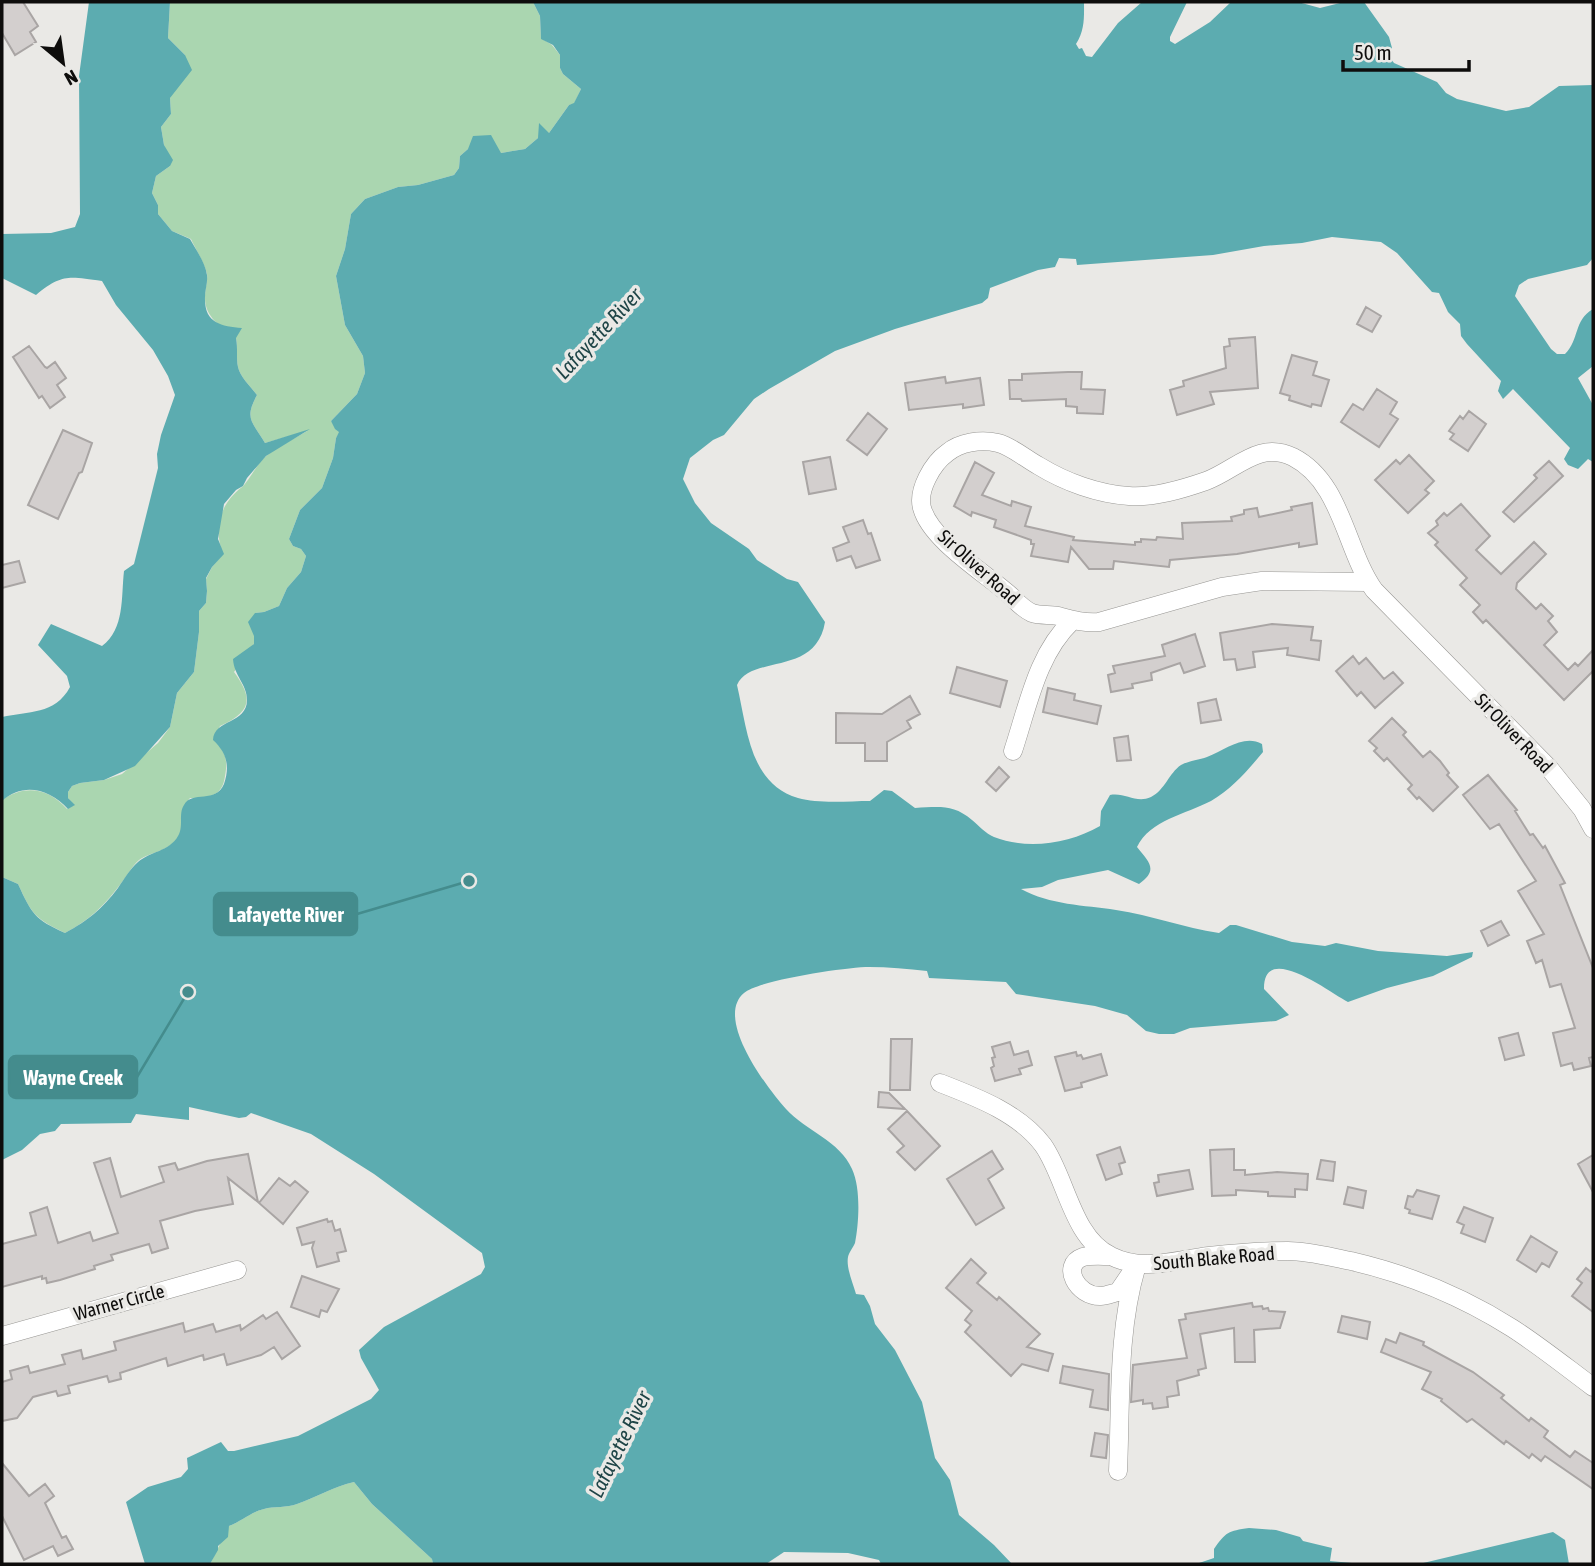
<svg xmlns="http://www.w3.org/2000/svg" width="1595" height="1566" viewBox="0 0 1595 1566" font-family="'Asap Condensed',sans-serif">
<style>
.green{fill:#aad6b0}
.water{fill:#5cacb0}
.building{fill:#d3cfce;stroke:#a9a5a4;stroke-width:2}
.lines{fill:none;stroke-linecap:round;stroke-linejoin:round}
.minor-casing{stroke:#979693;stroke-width:19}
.minor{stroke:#fff;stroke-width:18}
.labels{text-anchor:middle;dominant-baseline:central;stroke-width:7;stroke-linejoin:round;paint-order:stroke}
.street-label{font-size:19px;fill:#0e0d0c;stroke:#eae9e6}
.water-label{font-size:21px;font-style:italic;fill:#1f4547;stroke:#eae9e6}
.leader{fill:none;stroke:#448c8d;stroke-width:2.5}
.callout-dot{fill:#448c8d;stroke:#eae9e6;stroke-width:2.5}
.callout{fill:#448c8d;stroke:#448c8d;stroke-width:2.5}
.callout-label{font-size:21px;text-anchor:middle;font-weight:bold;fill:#fff}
</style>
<rect width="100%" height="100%" fill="#eae9e6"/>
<path class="green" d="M170 2H533L540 16 541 38 552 45 560 55V68L563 74 581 89 574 104 569 105 549 133 538 138 525 149 501 153 468 149 460 156 459 168 454 175 418 185 398 187 365 199 351 214 345 249 336 276 345 325 363 356 365 373 357 394 331 421 340 432 336 438 333 458 322 488 300 510 289 539 293 546 301 549 306 556 301 572 287 588 279 606 264 612 255 613 254 644 234 672C254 699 251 712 220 726L214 740C226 752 228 760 225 776 224 782 223 787 218 792 210 798 200 798 190 798 175 816 187 826 178 838 168 851 151 852 139 860 132 866 125 879 119 886 102 908 89 920 65 933 34 918 32 914 18 884L2 877V800C25 784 49 788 67 809L74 805 68 798V792L72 786 80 783 104 780 122 774 158 743 170 727 177 693 194 672 199 632V611L206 603 207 591 206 579 212 567 223 554C213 528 220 504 242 487 248 482 257 464 265 457 277 447 294 439 307 431L265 443C252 421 244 419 257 395 251 387 240 377 238 367 236 358 238 348 236 338 221 327 204 317 205 296 205 289 208 281 207 274 204 262 196 250 191 239L172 231 158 214V205L152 193 156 176 170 166 164 145 161 127 171 114 170 98 185 55 168 38Z
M354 1482 372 1504 432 1559 433 1564H210L229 1526C242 1521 251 1512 264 1509 274 1506 287 1508 297 1504 317 1497 333 1487 354 1482Z"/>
<path class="water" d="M89 2H170L168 38 185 55 192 70 170 98 171 114 161 127 164 145 173 160 170 166 156 176 152 193 158 205V214L172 231 190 239C196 250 205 262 207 275 208 282 205 290 205 297 204 323 221 326 242 328L236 338C238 348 236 358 238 367 240 377 251 387 257 395 244 419 252 421 265 443L310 429 266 456 247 478 243 486 236 490 224 504 218 539 224 554 212 567 206 578 207 591 206 603 199 611V632L194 672 177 693 170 727 135 766 104 780 80 783 72 786 68 792V798L75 805 68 809C50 789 23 782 2 801V717C28 711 55 715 70 687L67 676 38 645 51 624 102 646C125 629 121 597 124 571L134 564 158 468 157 454 161 435 175 395 168 376 153 350 116 305 102 281C69 277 63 273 36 295L2 278V234L51 233 75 227 80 214 79 76Z
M533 2H1084C1084 17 1085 30 1076 44L1079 49 1082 48 1086 56 1092 57 1118 23 1142 2H1187L1170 37V41L1175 44 1210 22 1231 2H1298L1320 8 1344 2H1364L1389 37 1392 48 1387 54 1394 63 1437 82 1446 93 1457 99 1506 111 1529 107 1559 86 1593 85V258L1587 265 1528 279 1519 285 1515 296 1551 349 1557 354H1565C1580 339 1573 321 1593 309V366L1578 378 1593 405V462L1588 459 1578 469 1568 465 1564 459 1570 448 1513 389 1503 399 1498 391 1501 381 1467 344 1461 336 1460 324 1448 312 1439 293 1432 292 1397 253 1381 242 1332 237 1302 243 1264 246 1213 255 1077 265 1076 259 1059 258 1055 267 1038 270 990 288 988 298 982 303 895 329 835 351 769 389 754 399 724 435 713 440 690 458 683 479 695 503 711 523 749 549 757 560 787 579 798 582 825 622C816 677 751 654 737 685 747 727 749 784 798 798 818 804 849 801 870 801L884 790 892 791 915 808C939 807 953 804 972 820 978 825 986 834 994 837 1027 850 1069 844 1100 826L1101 811 1110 795C1125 792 1136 804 1151 797 1165 790 1169 773 1181 765 1188 761 1199 760 1207 757 1225 750 1244 734 1262 744L1263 752C1248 770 1232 789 1211 801 1186 814 1150 820 1137 847 1149 862 1159 870 1139 884L1108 870 1058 880 1042 887 1021 889C1050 905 1084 905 1116 910 1151 915 1184 928 1219 933L1230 925H1236L1292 942 1325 946 1336 943 1378 951 1447 956 1473 952 1472 957 1433 976 1387 988 1348 1002C1329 992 1263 941 1264 989L1289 1015 1276 1021 1190 1028 1174 1034H1159L1146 1031 1127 1015 1095 1006 1016 994 1006 982 929 978 927 971C908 969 888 967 869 967 847 967 759 980 744 993 714 1018 767 1088 786 1109 806 1131 840 1141 852 1169 861 1188 859 1223 855 1243 853 1248 849 1252 848 1257 846 1268 853 1283 856 1294L864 1295 870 1306 875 1324 895 1350 922 1402 935 1458 950 1480 959 1515 994 1545 1012 1564H881L879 1560 848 1553 784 1552 766 1564H433L432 1559 372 1504 354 1482C333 1487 317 1497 297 1504 287 1508 274 1506 264 1509 251 1512 242 1521 229 1526L228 1537 218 1546V1550L210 1564H145L126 1502 148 1487 181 1477 188 1469 187 1458 221 1442 228 1451H234L298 1436 371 1399 379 1390 361 1358 359 1350 384 1327 481 1274 485 1267 482 1253 374 1174 311 1134 251 1113 246 1117 239 1118 189 1107V1120L136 1114 131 1123 61 1124 55 1131 40 1134 22 1150 2 1160V877L18 884C32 914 34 919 65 933 89 920 102 909 118 888 124 879 130 869 138 862 149 852 170 851 178 836 184 826 178 814 184 805 192 790 216 804 224 784 230 766 227 753 213 740 214 719 247 724 247 700 247 684 234 676 233 659L254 644V636L248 622 255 613 264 612 279 606 287 588 301 572 306 556 301 549 293 546 289 539 300 510 322 488 333 458 336 438 339 432 335 429 331 421 357 394 365 373 363 356 345 325 336 276 345 249 351 214 365 199 398 187 418 185 454 175 459 168 460 156 468 149 473 136 491 135 501 153 525 149 538 138 539 123 549 133 569 105 574 103 581 89 563 74 560 68V55L553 45 541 39 540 16Z
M1249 1528 1276 1530 1300 1537 1303 1541 1332 1548 1330 1561 1363 1564H1196L1214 1558V1549C1226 1532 1228 1531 1249 1528Z
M1553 1532 1565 1540 1569 1564H1419Z"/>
<path class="building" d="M2 2H23L38 26 30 32 36 42 15 55 2 33Z
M1366 307 1381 316 1372 332 1357 324Z
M1255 337 1258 388 1210 392 1214 404 1177 415 1170 390 1184 386 1183 381 1226 368 1224 347 1230 346 1229 339Z
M29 346 45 367 47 368 55 362 66 378 57 385 65 397 50 408 42 396 39 398 13 357Z
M1292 355 1317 362 1313 375 1329 380 1321 406 1312 404 1311 407 1289 400 1290 396 1280 393Z
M1068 372H1082L1081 389 1105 390 1103 414 1077 413V407L1066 406V399L1022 401 1021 399H1010L1009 380H1022V374Z
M945 377 946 383 980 378 984 405 963 408V404L909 410 905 383Z
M1377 389 1397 402 1390 414 1398 419 1379 447 1341 422 1353 404 1363 410Z
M1469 411 1486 424 1468 451 1450 439 1454 434 1449 431 1460 416 1463 419Z
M868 413 887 429 867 455 847 440Z
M63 430 92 443 82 472 79 473 58 519 28 505Z
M1409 455 1434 481 1425 490 1429 493 1408 513 1375 480 1396 460 1400 464Z
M830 457 836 489 809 494 803 462Z
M1549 461 1563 476 1514 522 1503 512 1537 478 1534 475Z
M975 462 994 473 982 495 1011 506 1012 501 1031 507 1025 526 1074 537 1073 540 1135 545V542H1141V539L1156 540 1157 537 1183 539 1182 523 1232 521 1231 517 1244 514V510L1257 508 1259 517 1292 510 1291 507 1312 503 1317 544 1299 547V543L1237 554 1170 560 1169 567 1114 561 1113 569H1089L1071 547 1068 562 1031 556 1034 544H1031V540L994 527 996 520 972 512 971 516 954 506Z
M1461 504 1490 536 1476 550 1501 574 1534 542 1546 554 1517 583 1516 589 1536 609 1541 604 1553 616 1548 621 1557 632 1544 645 1568 670 1575 663 1578 666 1593 650V671L1564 700 1486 620 1483 623 1473 612 1480 605 1460 585 1467 578 1435 545 1438 542 1428 533 1438 525 1436 521 1444 513 1447 516Z
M863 520 868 534 871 533 880 560 856 568 851 556 837 561 833 548 849 542 843 527Z
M19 561 25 582 2 588V565Z
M1272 624 1313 627 1311 640 1321 641 1319 660 1287 655 1288 648 1253 652 1255 667 1237 670 1235 659 1224 660 1220 633Z
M1195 634 1205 666 1184 673 1180 663 1151 673 1152 680 1132 684 1133 688 1111 692 1108 675 1115 673 1113 666 1165 656 1162 645Z
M1353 656 1359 664 1366 658 1384 679 1393 672 1403 683 1375 708 1361 692 1357 696 1336 671Z
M957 667 1007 681 1000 707 950 693Z
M1048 688 1075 694 1074 700 1101 706 1097 724 1043 712Z
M910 696 920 714 907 721 911 728 887 742V761H865V743H836V713L882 714Z
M1216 699 1221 720 1201 723 1198 703Z
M1392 718 1406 732 1403 735 1423 757 1430 751 1440 761 1449 773 1447 775 1458 787 1433 811 1419 797 1417 799 1408 789 1412 785 1387 758 1384 761 1374 751 1377 748 1369 741Z
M1128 736 1131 760 1117 761 1114 738Z
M999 767 1009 777 996 791 986 782Z
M1488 775 1517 810 1515 811 1530 835 1533 834 1543 848 1545 846 1565 883 1560 885 1593 968V1057L1589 1058 1591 1066 1574 1070 1572 1063 1561 1066 1553 1033 1575 1028 1561 984 1550 987 1542 960 1536 963 1527 941 1544 934 1518 891 1536 881 1499 824 1490 829 1463 795Z
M1501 921 1509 935 1488 946 1481 931Z
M1518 1033 1524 1055 1505 1060 1499 1038Z
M891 1039H912L910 1090H890Z
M1010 1042 1014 1055 1028 1051 1032 1065 1019 1069 1021 1074 995 1081 991 1068 994 1066 992 1058 995 1057 992 1047Z
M1076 1052 1077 1056 1081 1055 1083 1059 1101 1054 1107 1075 1081 1083 1082 1087 1065 1091 1055 1057Z
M879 1092 889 1093 905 1109 878 1107Z
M907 1111 940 1146 915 1170 897 1152 904 1146 888 1129Z
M1120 1147 1125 1162 1119 1164 1122 1174 1106 1180 1097 1155Z
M1234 1149V1170H1245V1175L1277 1172 1308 1174 1307 1190 1295 1189V1197L1268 1196V1192L1236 1190V1195L1212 1196 1210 1150Z
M992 1151 1003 1169 988 1179 1004 1208 976 1225 947 1179Z
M248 1154 258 1202 228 1178 233 1204 195 1211 160 1221 168 1248 152 1253 149 1244 111 1255 113 1260 94 1266 95 1269 60 1280 47 1283 46 1278 42 1279V1276L2 1287V1244L36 1235 30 1213 47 1207 58 1243 90 1232 93 1241 118 1233 94 1163 110 1158 121 1197 164 1182 159 1167 175 1163 178 1170 207 1161Z
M1593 1155V1192L1578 1164Z
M1321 1160 1335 1162 1333 1181 1317 1179Z
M1189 1170 1193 1189 1157 1196 1154 1183 1159 1182 1158 1175Z
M279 1178 290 1186 295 1181 308 1192 283 1224 259 1203Z
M1348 1187 1366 1191 1363 1208 1344 1204Z
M1417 1190 1439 1196 1432 1219 1409 1213 1410 1210 1405 1208 1408 1196 1413 1197Z
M1464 1207 1493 1218 1485 1242 1461 1233 1464 1225 1457 1222Z
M327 1219 328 1222 332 1221 335 1231 340 1229 346 1251 337 1253 339 1261 317 1267 312 1248 314 1242 302 1245 297 1228Z
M1531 1236 1557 1252 1549 1267 1542 1263 1536 1272 1517 1260Z
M971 1259 986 1273 977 1283 997 1300 999 1297 1040 1334 1027 1347 1053 1354 1048 1371 1022 1364 1011 1376 965 1332 971 1325 965 1320 972 1311 946 1288Z
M1586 1268 1591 1272 1593 1269V1312L1572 1296 1582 1283 1577 1279Z
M302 1276 339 1289 327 1312 321 1310 319 1317 291 1307Z
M1252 1303 1253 1307 1262 1306 1263 1309 1268 1308 1269 1311 1285 1312 1280 1328 1254 1330 1255 1362H1235L1234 1328 1200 1334 1206 1368 1198 1370 1199 1375 1177 1381 1179 1395 1167 1397 1168 1407 1153 1409 1152 1403 1143 1404V1400L1131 1402 1133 1365 1187 1358 1179 1320 1186 1319 1185 1314Z
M277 1312 300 1346 282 1359 274 1347 261 1355 227 1365 224 1354 204 1360 203 1355 168 1366 166 1358 120 1373 121 1379 109 1382 107 1376 68 1386 70 1393 58 1396 56 1391 33 1397 17 1418 2 1421V1382L12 1379 10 1371 28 1366 30 1373 65 1364 62 1355 81 1350 83 1359 116 1350 114 1342 183 1323 185 1332 213 1324 216 1332 240 1325 241 1330 263 1315 266 1319Z
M1342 1316 1370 1322 1367 1339 1338 1332Z
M1400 1333 1424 1342 1423 1345 1473 1372 1504 1395 1501 1398 1529 1421 1531 1418 1548 1431 1544 1437 1570 1457 1575 1451 1593 1463V1489L1545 1456 1541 1461 1532 1454 1529 1458 1506 1441 1504 1444 1472 1419 1467 1422 1441 1401 1442 1399 1422 1389 1431 1372 1381 1352 1386 1339 1396 1343Z
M1063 1366 1109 1374 1108 1410 1090 1407 1093 1390 1060 1383Z
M1095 1433 1108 1435 1106 1458 1091 1456Z
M2 1463 29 1496 45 1484 54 1496 45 1503 62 1538 66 1536 73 1549 58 1556 53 1546 24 1560 2 1516Z"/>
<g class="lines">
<defs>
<path id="minor" d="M1368 582 1262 581 1222 587 1099 622C1083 623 1073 620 1058 616 1050 614 1041 616 1032 613 1023 609 1018 603 1012 597 987 574 931 541 922 508 917 490 933 463 947 453 960 442 981 439 998 443 1011 446 1026 459 1039 466 1065 482 1098 494 1129 496 1154 498 1183 489 1206 481 1236 470 1259 440 1293 457 1342 482 1345 549 1374 590L1549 768 1582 809 1593 829
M1013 751C1028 706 1037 654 1072 621
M940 1083C976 1097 1019 1113 1043 1145 1066 1177 1072 1238 1111 1256 1143 1272 1175 1260 1209 1256 1235 1253 1262 1251 1288 1251 1309 1251 1330 1257 1351 1261 1407 1274 1463 1297 1512 1328 1540 1346 1566 1367 1593 1387
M1111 1256C1102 1256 1091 1255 1083 1257 1060 1265 1077 1297 1101 1296 1106 1296 1113 1293 1118 1292L1131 1273
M2 1336 237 1270
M1118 1471C1121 1403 1117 1331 1137 1265"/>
</defs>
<use href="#minor" class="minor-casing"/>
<use href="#minor" class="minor"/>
</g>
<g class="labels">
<g class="street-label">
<text transform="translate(979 567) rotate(42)">Sir Oliver Road</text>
<text transform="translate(1514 733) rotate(46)">Sir Oliver Road</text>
<text transform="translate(1214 1258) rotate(-5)">South Blake Road</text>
<text transform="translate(119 1302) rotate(-15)">Warner Circle</text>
</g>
<g class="water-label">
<text transform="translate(598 333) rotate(-47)">Lafayette River</text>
<text transform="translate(619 1444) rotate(-64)">Lafayette River</text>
</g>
</g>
<path class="leader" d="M469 881L357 914M188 992L137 1077"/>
<g class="callout-dot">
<circle cx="469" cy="881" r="7"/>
<circle cx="188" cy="992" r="7"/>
</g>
<g class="callout">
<rect x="214" y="893" width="143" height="42" rx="7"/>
<rect x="9" y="1056" width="128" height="42" rx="7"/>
</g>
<g class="callout-label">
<text x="286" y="922">Lafayette River</text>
<text x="73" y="1085">Wayne Creek</text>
</g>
<rect width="1595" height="1566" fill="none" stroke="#0e0d0c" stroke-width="7"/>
<g transform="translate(63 63) rotate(151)" stroke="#eae9e6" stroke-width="5" paint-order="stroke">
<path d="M0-5L12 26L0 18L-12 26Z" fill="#0e0d0c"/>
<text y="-10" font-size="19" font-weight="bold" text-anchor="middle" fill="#0e0d0c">N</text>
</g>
<path d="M1343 60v10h126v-10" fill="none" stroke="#0e0d0c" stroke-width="3.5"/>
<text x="1354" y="60" font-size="21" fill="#0e0d0c" stroke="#eae9e6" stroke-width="5" paint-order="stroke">50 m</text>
</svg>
